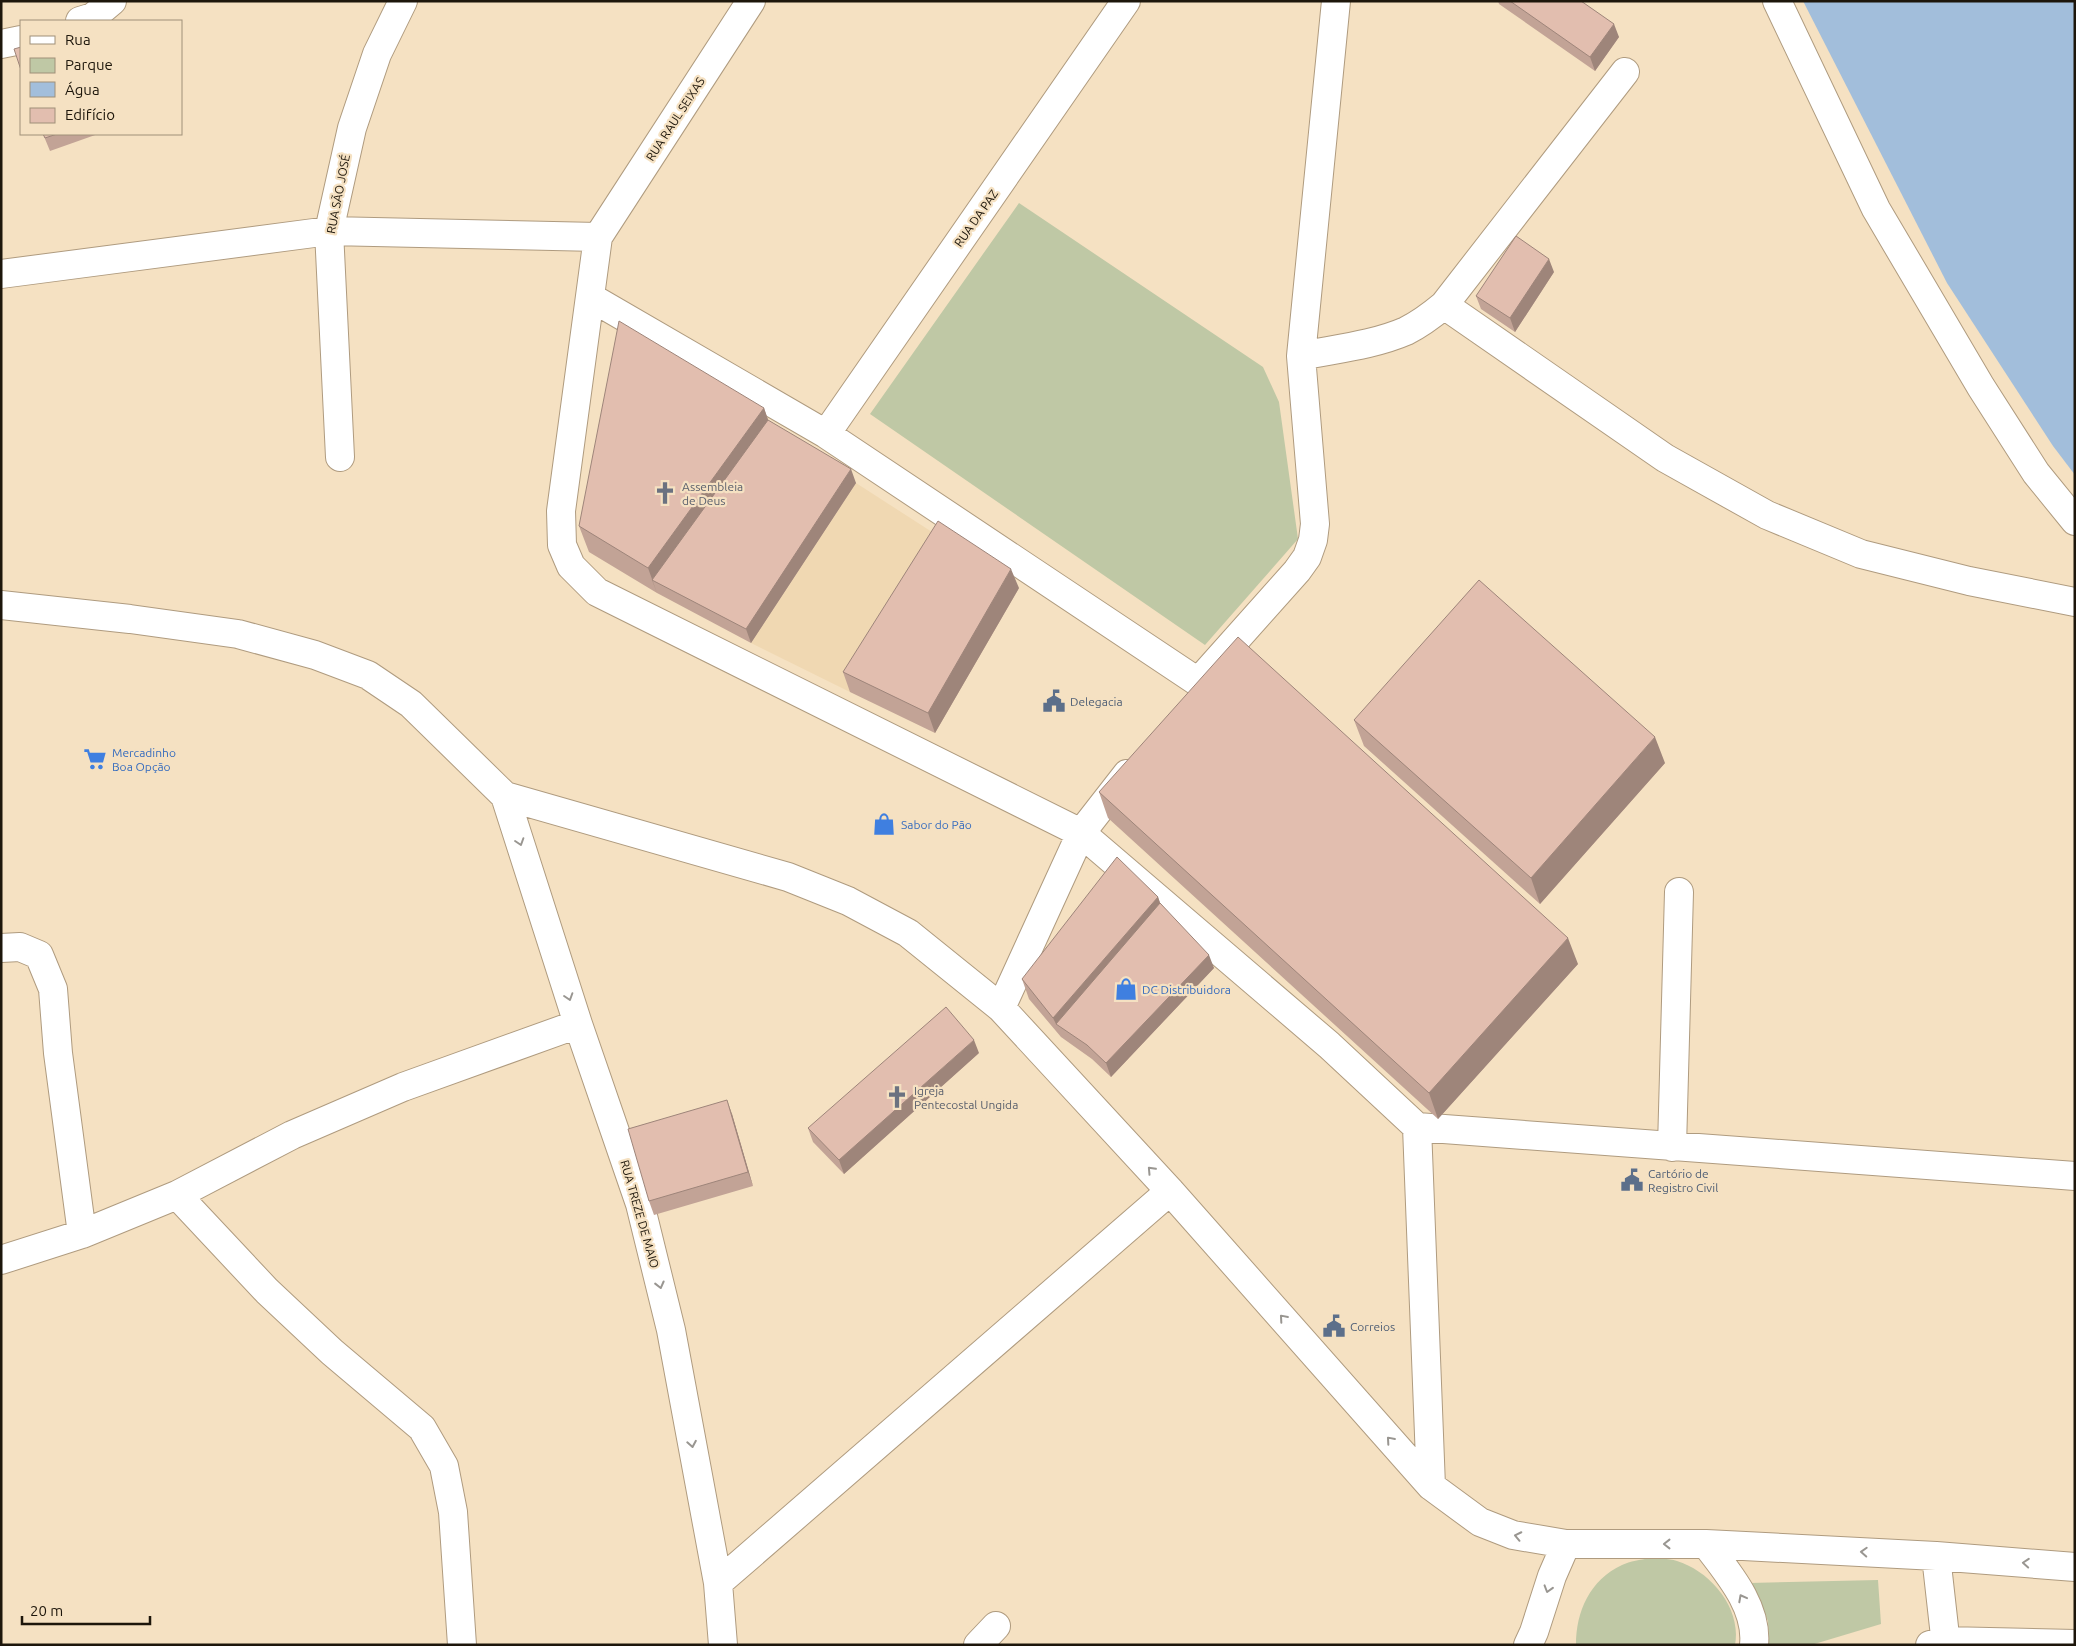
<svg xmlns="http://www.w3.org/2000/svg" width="2076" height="1646" viewBox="0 0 2076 1646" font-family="Ubuntu,sans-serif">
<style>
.built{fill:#f0d8b2}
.green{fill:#bfc8a5}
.water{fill:#a2bedb}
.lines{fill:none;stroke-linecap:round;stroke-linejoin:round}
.street-casing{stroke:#af9b7f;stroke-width:30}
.street{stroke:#fff;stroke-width:28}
.wall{fill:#c2a396}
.shaded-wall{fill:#9e857a}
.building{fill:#e2beaf;stroke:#9e857a}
.oneway{stroke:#999691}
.labels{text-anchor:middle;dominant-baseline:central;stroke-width:4.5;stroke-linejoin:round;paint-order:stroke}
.street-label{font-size:12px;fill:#1d160b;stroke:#f5e1c2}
.worship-label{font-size:12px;fill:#5b616d;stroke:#f5e1c2;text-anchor:start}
.service-label{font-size:12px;fill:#4e5e75;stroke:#f5e1c2;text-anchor:start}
.shop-label{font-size:12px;fill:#366cbe;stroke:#f5e1c2;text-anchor:start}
</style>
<rect width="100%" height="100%" fill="#f5e1c2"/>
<path class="built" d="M856 483 946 541 850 692 751 643Z"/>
<path class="green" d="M1019 203 1263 367 1279 402 1298 539 1205 645 870 414Z
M1649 1558C1658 1559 1668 1558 1677 1561 1710 1571 1742 1608 1735 1645H1576C1576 1611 1590 1580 1622 1565 1630 1561 1641 1560 1649 1558Z
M1878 1580 1881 1624 1811 1645H1769L1768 1621 1749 1583Z"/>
<path class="water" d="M1803 1H2075V475L2053 446 1947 283Z"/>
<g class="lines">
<defs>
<path id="street" d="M751 1 598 237 561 511 562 545 571 566 597 592 1081 833 1329 1045 1417 1127 2075 1176
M1777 1 1876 209 1981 387 2036 473 2075 521
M80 21 93 17 112 1
M1 44 21 40
M1 274 329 231 598 237
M590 297 826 434 1198 682 1297 571 1307 557 1313 540 1315 524 1301 356C1335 349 1374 345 1406 331 1420 324 1432 315 1444 305L1665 458 1767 515 1861 554 1969 581 2075 602
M1444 305 1625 72
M1301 356 1336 1
M826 434 1126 1
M340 457 329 231 352 128 377 54 403 1
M1 605 130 619 238 634 315 655 368 675 411 704 505 796 788 877 848 901 908 933 1001 1008 1170 1191 1431 1486 1480 1522 1513 1535 1566 1544H1706L1936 1556 2075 1567
M505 796 578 1024 640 1204 671 1330 718 1583 723 1645
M1 948 20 947 39 955 53 989 58 1053 82 1234
M1001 1008 1081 833 1127 774
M1417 1127 1431 1486
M1672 1147 1679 892
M177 1195 267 1291 332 1352 422 1428 444 1466 453 1512 462 1645
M1 1260 82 1234 177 1195 292 1135 403 1087 578 1024
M1706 1544C1728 1573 1758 1607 1754 1645
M1936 1556 1946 1645
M718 1583 1170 1191
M978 1645 996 1626
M1528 1645 1534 1632 1552 1576 1566 1544
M1930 1645 1945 1641 2075 1644"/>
</defs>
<use href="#street" class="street-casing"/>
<use href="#street" class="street"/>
</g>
<path class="wall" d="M1498 1H1581L1619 37 1595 71 1499 4Z
M43 134H98L50 151Z
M1554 272 1515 332 1481 309 1476 296Z
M764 408 768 420 856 483 751 643 657 593 589 552 579 526Z
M1019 588 935 733 850 692 843 672Z
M1354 720 1665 763 1540 904 1364 746Z
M1099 792 1578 964 1438 1119 1108 818Z
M1158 897 1160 903 1214 968 1111 1077 1092 1059 1061 1037 1029 999 1022 979Z
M979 1053 844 1174 813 1142 808 1128Z
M732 1114 753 1186 654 1215 649 1201Z"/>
<path class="shaded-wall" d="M1614 24 1619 37 1595 71 1590 57Z
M1549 259 1554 272 1515 332 1510 318Z
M764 408 773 434 652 580 657 593 648 568Z
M851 469 856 483 751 643 746 629Z
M1011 569 1019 588 935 733 928 713Z
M1655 737 1665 763 1540 904 1531 878Z
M1158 897 1165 917 1056 1024 1053 1018Z
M1568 938 1578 964 1438 1119 1429 1093Z
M1209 955 1214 968 1111 1077 1106 1063Z
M974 1040 979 1053 844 1174 839 1160Z
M727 1100 732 1114 753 1186 748 1172Z"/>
<path class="building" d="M1510 1H1581L1614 24 1590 57Z
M21 47V70L14 49Z
M43 134H57L45 138Z
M1516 236 1549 259 1510 318 1476 296Z
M619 321 764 408 648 568 579 526Z
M768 420 851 469 746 629 652 580Z
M938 521 1011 569 928 713 843 672Z
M1479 580 1655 737 1531 878 1354 720Z
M1238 637 1568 938 1429 1093 1099 792Z
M1117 857 1158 897 1053 1018 1022 979Z
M1160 903 1209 955 1106 1063 1087 1045 1056 1024Z
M946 1007 974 1040 839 1160 808 1128Z
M727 1100 748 1172 649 1201 628 1129Z"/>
<defs><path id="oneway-chevron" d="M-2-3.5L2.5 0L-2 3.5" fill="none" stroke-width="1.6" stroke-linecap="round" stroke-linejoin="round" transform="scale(1.25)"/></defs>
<g class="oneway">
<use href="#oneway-chevron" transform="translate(520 842) rotate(72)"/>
<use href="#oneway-chevron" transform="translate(569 997) rotate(72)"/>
<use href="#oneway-chevron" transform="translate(1151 1170) rotate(-133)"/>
<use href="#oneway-chevron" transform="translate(660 1285) rotate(76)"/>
<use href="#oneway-chevron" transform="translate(1283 1318) rotate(-131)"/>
<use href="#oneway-chevron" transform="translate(1390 1440) rotate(-131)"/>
<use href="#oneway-chevron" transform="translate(692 1444) rotate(80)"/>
<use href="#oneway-chevron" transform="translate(1518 1536) rotate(-168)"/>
<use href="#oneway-chevron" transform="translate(1667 1544) rotate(-180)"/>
<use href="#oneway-chevron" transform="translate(1864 1552) rotate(-177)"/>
<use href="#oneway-chevron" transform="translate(2026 1563) rotate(-176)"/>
<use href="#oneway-chevron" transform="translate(1548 1589) rotate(107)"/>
<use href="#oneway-chevron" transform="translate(1742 1598) rotate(-118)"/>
</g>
<defs>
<symbol id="church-bare" viewBox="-9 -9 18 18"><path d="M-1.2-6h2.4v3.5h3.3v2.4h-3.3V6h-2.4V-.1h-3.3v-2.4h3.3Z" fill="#6b7280" stroke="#f5e1c2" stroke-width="2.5" paint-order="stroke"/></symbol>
<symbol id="civic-bare" viewBox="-9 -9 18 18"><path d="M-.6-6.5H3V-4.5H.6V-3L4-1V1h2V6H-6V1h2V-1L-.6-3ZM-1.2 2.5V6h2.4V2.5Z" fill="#5c6f8a" stroke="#f5e1c2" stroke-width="2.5" paint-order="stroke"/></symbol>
<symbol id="supermarket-bare" viewBox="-9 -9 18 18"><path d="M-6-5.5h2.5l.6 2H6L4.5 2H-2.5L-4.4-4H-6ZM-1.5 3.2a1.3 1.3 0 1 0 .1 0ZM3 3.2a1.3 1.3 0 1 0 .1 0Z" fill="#3f7fe0" stroke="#f5e1c2" stroke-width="2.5" paint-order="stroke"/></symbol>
<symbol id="shop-bare" viewBox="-9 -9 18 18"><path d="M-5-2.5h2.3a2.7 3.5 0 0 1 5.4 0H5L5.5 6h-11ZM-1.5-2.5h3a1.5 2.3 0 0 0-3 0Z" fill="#3f7fe0" stroke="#f5e1c2" stroke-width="2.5" paint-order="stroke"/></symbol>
</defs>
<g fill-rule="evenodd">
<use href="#church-bare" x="649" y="477" width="32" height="32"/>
<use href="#civic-bare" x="1038" y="685" width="32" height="32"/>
<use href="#supermarket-bare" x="79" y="743" width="32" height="32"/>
<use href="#shop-bare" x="868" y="808" width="32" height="32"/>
<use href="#shop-bare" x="1110" y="973" width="32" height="32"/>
<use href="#church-bare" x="881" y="1081" width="32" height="32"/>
<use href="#civic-bare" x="1616" y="1164" width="32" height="32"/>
<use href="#civic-bare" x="1318" y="1310" width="32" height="32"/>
</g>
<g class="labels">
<g class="street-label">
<text transform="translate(675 119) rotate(-57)">RUA RAUL SEIXAS</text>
<text transform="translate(338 194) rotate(-79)">RUA SÃO JOSÉ</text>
<text transform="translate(976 218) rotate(-55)">RUA DA PAZ</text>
<text transform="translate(640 1214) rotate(74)">RUA TREZE DE MAIO</text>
</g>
<g class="worship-label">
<text x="682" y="486">Assembleia<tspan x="682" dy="14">de Deus</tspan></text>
<text x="914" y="1090">Igreja<tspan x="914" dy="14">Pentecostal Ungida</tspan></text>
</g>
<g class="service-label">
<text x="1070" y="701">Delegacia</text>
<text x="1648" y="1173">Cartório de<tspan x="1648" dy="14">Registro Civil</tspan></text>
<text x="1350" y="1326">Correios</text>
</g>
<g class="shop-label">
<text x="112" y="752">Mercadinho<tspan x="112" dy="14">Boa Opção</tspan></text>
<text x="901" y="824">Sabor do Pão</text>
<text x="1142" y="989">DC Distribuidora</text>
</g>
</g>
<rect width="2076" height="1646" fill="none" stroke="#1d160b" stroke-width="5"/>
<rect x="20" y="20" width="162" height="115" fill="#f5e1c2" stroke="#9f9079"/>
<rect x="30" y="36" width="25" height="8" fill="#ffffff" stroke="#9f9079"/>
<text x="65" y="45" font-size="15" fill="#1d160b">Rua</text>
<rect x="30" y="58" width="25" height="15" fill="#bfc8a5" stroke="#9f9079"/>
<text x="65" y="70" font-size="15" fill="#1d160b">Parque</text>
<rect x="30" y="82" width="25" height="15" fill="#a2bedb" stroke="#9f9079"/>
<text x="65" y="95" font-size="15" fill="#1d160b">Água</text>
<rect x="30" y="108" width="25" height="15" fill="#e2beaf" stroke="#9f9079"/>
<text x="65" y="120" font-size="15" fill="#1d160b">Edifício</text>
<path d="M22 1616v8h128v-8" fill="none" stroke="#1d160b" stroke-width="2.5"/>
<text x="30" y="1616" font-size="15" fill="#1d160b" stroke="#f5e1c2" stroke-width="4" paint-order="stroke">20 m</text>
</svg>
